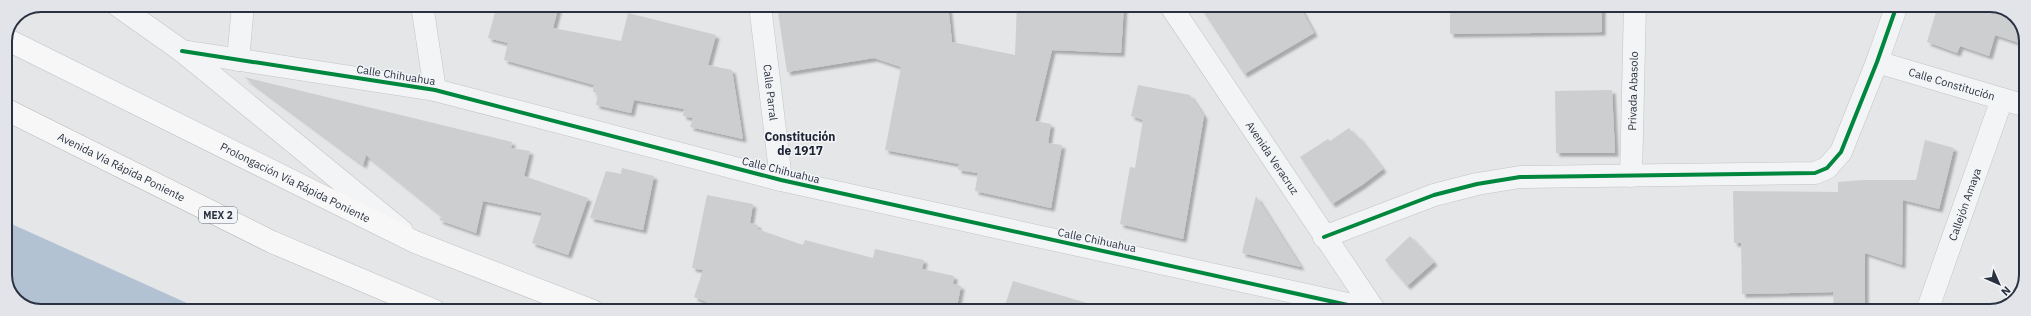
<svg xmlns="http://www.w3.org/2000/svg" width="2031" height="316" viewBox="0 0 2031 316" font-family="'IBM Plex Sans',sans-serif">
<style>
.water{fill:#b3c2d2}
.building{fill:#ccced0;filter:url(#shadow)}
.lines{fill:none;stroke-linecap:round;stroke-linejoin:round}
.minor-casing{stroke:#c2c4c6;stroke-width:23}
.major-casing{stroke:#c0c3c6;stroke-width:23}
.highway-casing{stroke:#b6b9bd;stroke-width:23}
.minor{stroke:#f3f4f5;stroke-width:22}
.major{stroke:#f7f7f7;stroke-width:22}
.highway{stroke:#f7f7f7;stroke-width:22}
.cycleway-casing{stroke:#f2f4f7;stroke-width:6}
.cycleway{stroke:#00873e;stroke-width:4}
.labels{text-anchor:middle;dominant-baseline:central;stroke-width:3;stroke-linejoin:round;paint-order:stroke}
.shield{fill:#f2f4f7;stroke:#666c78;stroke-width:1}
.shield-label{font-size:10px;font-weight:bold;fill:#2a3242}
.street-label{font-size:11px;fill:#2a3242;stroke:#f2f4f7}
.neighbourhood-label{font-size:12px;font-weight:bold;fill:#1d2332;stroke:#f2f4f7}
.rim{fill:none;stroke:#2a3242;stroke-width:2}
</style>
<defs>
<filter id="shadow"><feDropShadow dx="3.5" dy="3.5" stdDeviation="1" flood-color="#0004"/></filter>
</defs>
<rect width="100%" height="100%" fill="#e4e6e8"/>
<path class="water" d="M5 221 189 304 204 311H36L15 300 5 279Z"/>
<path class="building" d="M497 5H559L553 28 621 41 628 13 716 35 708 65 732 70 743 139 690 127 693 118 683 116 684 109 634 100 631 113 596 105 598 93 593 92 594 85 504 60 508 43 488 38Z
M777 5H948L952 42 1015 55 1017 5H1124L1121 53 1052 50 1035 121 1051 124 1048 143 1062 145 1051 208 975 191 978 173 958 170 959 164 885 150 901 67 874 58 787 72Z
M1199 5H1299L1314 33 1244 74Z
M1450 5H1602V32L1450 34Z
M1938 5H1995L2016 16 2026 37V45L1995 35 1989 56 1960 46 1957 53 1927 42Z
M244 77 512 142 511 148 530 151 524 176 588 198 568 255 532 243 542 213 483 201 476 233 439 220 442 216 366 155 363 165Z
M1138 85 1190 95 1204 116 1183 239 1120 224 1130 167 1135 168 1143 120 1131 116Z
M1612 90 1615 153H1556L1555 91Z
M1349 128 1356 137 1357 135 1383 169 1362 185 1332 204 1300 157 1328 139 1330 141Z
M1925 140 1954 148 1939 209 1903 200 1902 265 1865 253V311H1834L1833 292 1742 294 1741 243H1734L1733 191 1838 192V182L1863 180H1916Z
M622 168 654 176 643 230 590 218 606 171 621 174Z
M707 195 753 204 750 223 758 225 757 229 803 245 805 240 873 258 875 249 924 260 922 269 954 276 953 284 961 286 956 311H723L706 306 707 302 694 297 703 270 692 268Z
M1256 196 1301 267 1242 253Z
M1410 236 1434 262 1407 286 1385 260Z
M1013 281 1090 304 1089 311H1003Z"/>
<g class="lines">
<defs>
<g id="minor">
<path d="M117 5 182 51 402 231"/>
<path d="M422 5 435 90"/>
<path id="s1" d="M760 5 781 180"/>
<path id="s2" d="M1170 5 1375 311"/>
<path d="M182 51 435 90 781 180 1375 310"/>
<path d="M238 60 243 5"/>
<path id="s3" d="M1877 62 2026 106"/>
<path id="s4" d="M1631 176 1635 5"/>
<path d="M1324 237 1434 195 1477 184 1520 177 1815 173 1827 168 1841 152 1877 62 1897 5"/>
<path id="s5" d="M1927 311 2002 99"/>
</g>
<g id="major">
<path id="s6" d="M6 39 415 242 593 311"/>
</g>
<g id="highway">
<path id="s7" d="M5 109 272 242 435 311"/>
</g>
</defs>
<use href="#minor" class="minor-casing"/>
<use href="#major" class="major-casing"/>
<use href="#highway" class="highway-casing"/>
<use href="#minor" class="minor"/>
<use href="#major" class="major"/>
<use href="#highway" class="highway"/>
<defs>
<path id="cycleway" d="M182 51 435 90 781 180 1375 311
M1324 237 1434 195 1477 184 1520 177 1815 173 1827 168 1841 152 1877 62 1897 5"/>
</defs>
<use href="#cycleway" class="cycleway-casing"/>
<use href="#cycleway" class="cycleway"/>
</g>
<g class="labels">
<rect class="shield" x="199" y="207" width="38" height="16" rx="3"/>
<g class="shield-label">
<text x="218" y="215">MEX 2</text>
</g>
<g class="street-label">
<text transform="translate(396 75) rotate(9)">Calle Chihuahua</text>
<text stroke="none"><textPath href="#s3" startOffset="78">Calle Constitución</textPath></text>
<text stroke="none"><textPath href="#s4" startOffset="85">Privada Abasolo</textPath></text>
<text stroke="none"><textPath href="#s1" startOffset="88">Calle Parral</textPath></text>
<text stroke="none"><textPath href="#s2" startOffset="184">Avenida Veracruz</textPath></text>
<text stroke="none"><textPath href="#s7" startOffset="130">Avenida Vía Rápida Poniente</textPath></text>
<text transform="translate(781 170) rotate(14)">Calle Chihuahua</text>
<text stroke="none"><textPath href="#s6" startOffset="323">Prolongación Vía Rápida Poniente</textPath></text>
<text stroke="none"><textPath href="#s5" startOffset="113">Callejón Amaya</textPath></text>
<text transform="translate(1097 240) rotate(12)">Calle Chihuahua</text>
</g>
<g class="neighbourhood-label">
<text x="800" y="136">Constitución<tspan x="800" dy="14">de 1917</tspan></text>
</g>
</g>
<path d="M0 0H2031V316H0ZM41 12H1990A29 29 0 0 1 2019 41V275A29 29 0 0 1 1990 304H41A29 29 0 0 1 12 275V41A29 29 0 0 1 41 12Z" fill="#e2e4e9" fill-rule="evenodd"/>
<path class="rim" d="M41 12H1990A29 29 0 0 1 2019 41V275A29 29 0 0 1 1990 304H41A29 29 0 0 1 12 275V41A29 29 0 0 1 41 12Z"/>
<g transform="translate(1999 284) rotate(135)" stroke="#f2f4f7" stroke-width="3" paint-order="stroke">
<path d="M0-3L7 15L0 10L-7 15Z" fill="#2a3242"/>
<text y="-6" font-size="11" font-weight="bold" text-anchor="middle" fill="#2a3242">N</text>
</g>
</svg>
